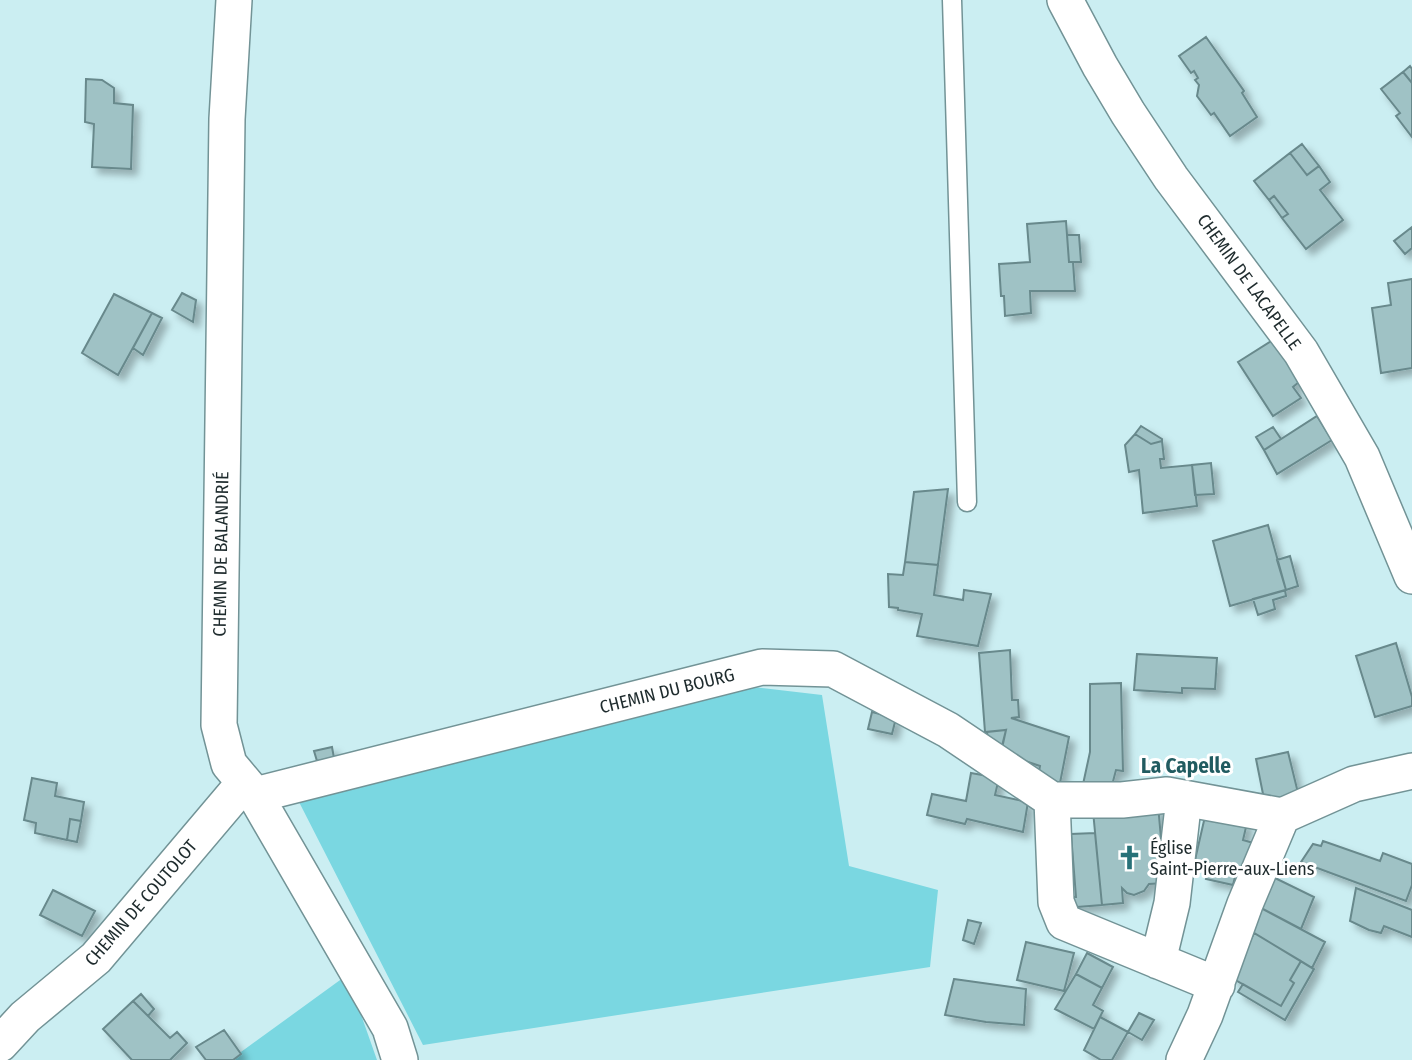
<svg xmlns="http://www.w3.org/2000/svg" width="1412" height="1060" viewBox="0 0 1412 1060" font-family="'Fira Sans Condensed',sans-serif">
<style>
.green{fill:#7ad7e1}
.building{fill:#9fc2c5;stroke:#68898c;stroke-width:2;filter:url(#shadow)}
.lines{fill:none;stroke-linecap:round;stroke-linejoin:round}
.service-casing{stroke:#729396;stroke-width:21}
.minor-casing{stroke:#729396;stroke-width:38}
.service{stroke:#fff;stroke-width:18}
.minor{stroke:#fff;stroke-width:35}
.labels{text-anchor:middle;dominant-baseline:central;stroke-width:6;stroke-linejoin:round;paint-order:stroke}
.street-label{font-size:18px;fill:#1e2b2d;stroke:#fff}
.poi-label{font-size:18px;fill:#1e2b2d;stroke:#fff;text-anchor:start}
.quarter-label{font-size:21px;font-weight:bold;fill:#205b60;stroke:#fff}
</style>
<defs>
<filter id="shadow"><feDropShadow dx="6" dy="6" stdDeviation="3.5" flood-color="#0004"/></filter>
</defs>
<rect width="100%" height="100%" fill="#cbeef2"/>
<path class="green" d="M753 687 822 695 849 866 938 890 930 967 423 1045 298 800Z
M347 975 377 1060H230Z"/>
<path class="building" d="M1206 37 1244 91 1242 93 1257 117 1230 136 1214 113 1211 115 1197 96 1199 85 1195 80 1198 78 1194 71 1191 73 1179 56Z
M1410 66 1412 69V83L1403 72Z
M1403 72 1412 83V137L1396 116 1400 113 1381 89Z
M86 79 102 80 114 88V103L133 105 131 169 92 167 94 124 85 122Z
M1302 144 1319 166 1307 175 1290 153Z
M1290 153 1307 175 1319 166 1330 182 1320 190 1343 220 1306 249 1282 218 1288 214 1274 196 1269 200 1254 181Z
M1274 196 1288 214 1282 218 1269 200Z
M1066 221 1069 262H1073L1075 291H1030L1031 313 1005 316 1004 296H1001L999 264 1030 262 1027 224Z
M1412 227V248L1405 254 1394 241Z
M1067 235H1079L1081 262H1069Z
M1412 279V368L1381 373 1372 308 1391 305 1388 283Z
M182 293 196 300 193 322 172 310Z
M114 294 152 313 118 375 82 353Z
M152 313 162 318 143 355 133 348Z
M1273 340 1299 382 1293 387 1301 398 1273 416 1238 362Z
M1317 416 1332 440 1277 474 1264 450Z
M1141 426 1162 439V441L1151 444 1135 434Z
M1273 427 1281 439 1264 450 1256 437Z
M1135 434 1151 444 1162 441 1164 459H1160L1161 468 1192 465 1197 506 1143 513 1139 470 1129 472 1125 445Z
M1211 463 1214 494 1195 495 1192 465Z
M948 489 938 565 905 562 914 492Z
M1268 525 1286 590 1230 606 1213 541Z
M1290 556 1298 586 1286 590 1277 560Z
M905 562 938 565 934 595 963 600 964 590 991 594 978 646 917 636 922 614 898 610V608L889 607 888 574 903 575Z
M1285 590 1286 596 1273 600 1275 609 1258 615 1253 599Z
M1396 643 1412 697V706L1375 717 1356 656Z
M1010 650 1012 700H1018L1019 717 1011 718 1069 737 1060 783 1038 777 1040 766 1001 753 1006 730 985 732 979 653Z
M1137 654 1217 658 1215 689 1182 688V693L1134 690Z
M1121 683 1123 771 1116 770 1110 793 1082 789 1090 752V684Z
M872 712 896 718 892 734 868 729Z
M1006 730 1001 750 988 741 987 732Z
M332 747 334 758 317 761 314 751Z
M1288 752 1299 797 1265 804 1256 759Z
M971 773 999 778 995 795 1028 802 1023 832 967 819 965 824 927 815 932 794 966 801Z
M32 778 57 783 55 796 84 802 81 821 70 819 67 840 35 833 36 823 24 820Z
M1158 805 1165 883 1149 884 1144 891 1134 895 1127 893 1122 888 1123 903 1102 905 1093 811Z
M1206 812 1247 823 1243 840 1257 844 1249 872 1237 869 1233 885 1206 879 1210 863 1195 860Z
M70 819 81 821 77 842 67 840Z
M1095 833 1102 905 1077 907 1076 905 1068 906V897H1076L1071 834Z
M1323 841 1380 861 1383 853 1412 864V885L1406 901 1301 862 1313 844 1321 846Z
M1273 877 1314 897 1301 929 1261 908Z
M1356 888 1412 910V937L1384 926 1381 933 1369 930 1350 921Z
M53 890 95 911 82 936 40 915Z
M1261 908 1325 942 1312 968 1251 931Z
M968 920 981 923 974 944 963 940Z
M1254 933 1301 961 1290 980 1294 983 1281 1006 1232 978Z
M1026 942 1074 953 1064 991 1017 980Z
M1087 953 1113 967 1102 988 1076 974Z
M1301 961 1314 969 1285 1020 1238 992 1243 984 1281 1006 1294 983 1290 980Z
M1076 974 1102 988 1093 1005 1103 1011 1094 1029 1055 1009Z
M954 979 1026 989 1024 1025 986 1022 945 1015Z
M141 994 154 1009 148 1016 133 1001Z
M133 1001 170 1038 177 1032 187 1043 170 1060H132L103 1029Z
M1139 1013 1154 1020 1142 1040 1128 1032Z
M1100 1017 1128 1032 1112 1060H1101L1084 1050Z
M224 1030 241 1054 233 1060H206L196 1047Z"/>
<g class="lines">
<defs>
<path id="service" d="M952 0 967 502"/>
<path id="minor" d="M234 0 227 119 219 725 229 764 255 795 390 1028 400 1060
M1065 0 1100 66 1128 113 1171 178 1301 352 1362 457 1412 576
M255 795 762 667 833 669 948 730 1052 800
M1158 961 1172 903 1184 798
M1217 985 1064 922 1056 902 1052 800H1122L1167 795 1282 816
M0 1044 25 1017 96 958 244 783
M1184 1060 1205 1015 1245 904 1282 816 1354 784 1412 771"/>
</defs>
<use href="#service" class="service-casing"/>
<use href="#minor" class="minor-casing"/>
<use href="#service" class="service"/>
<use href="#minor" class="minor"/>
</g>
<defs>
<symbol id="church-bare" viewBox="-9 -9 18 18"><path d="M-1.2-6h2.4v3.5h3.3v2.4h-3.3V6h-2.4V-.1h-3.3v-2.4h3.3Z" fill="#277178" stroke="#fff" stroke-width="2.5" paint-order="stroke"/></symbol>
</defs>
<g fill-rule="evenodd">
<use href="#church-bare" x="1112" y="840" width="35" height="35"/>
</g>
<g class="labels">
<g class="street-label">
<text transform="translate(1249 282) rotate(54)">CHEMIN DE LACAPELLE</text>
<text transform="translate(221 554) rotate(-89)">CHEMIN DE BALANDRIÉ</text>
<text transform="translate(667 691) rotate(-14)">CHEMIN DU BOURG</text>
<text transform="translate(141 903) rotate(-49)">CHEMIN DE COUTOLOT</text>
</g>
<g class="poi-label">
<text x="1150" y="848">Église<tspan x="1150" dy="21">Saint-Pierre-aux-Liens</tspan></text>
</g>
<g class="quarter-label">
<text x="1186" y="766">La Capelle</text>
</g>
</g>
</svg>
